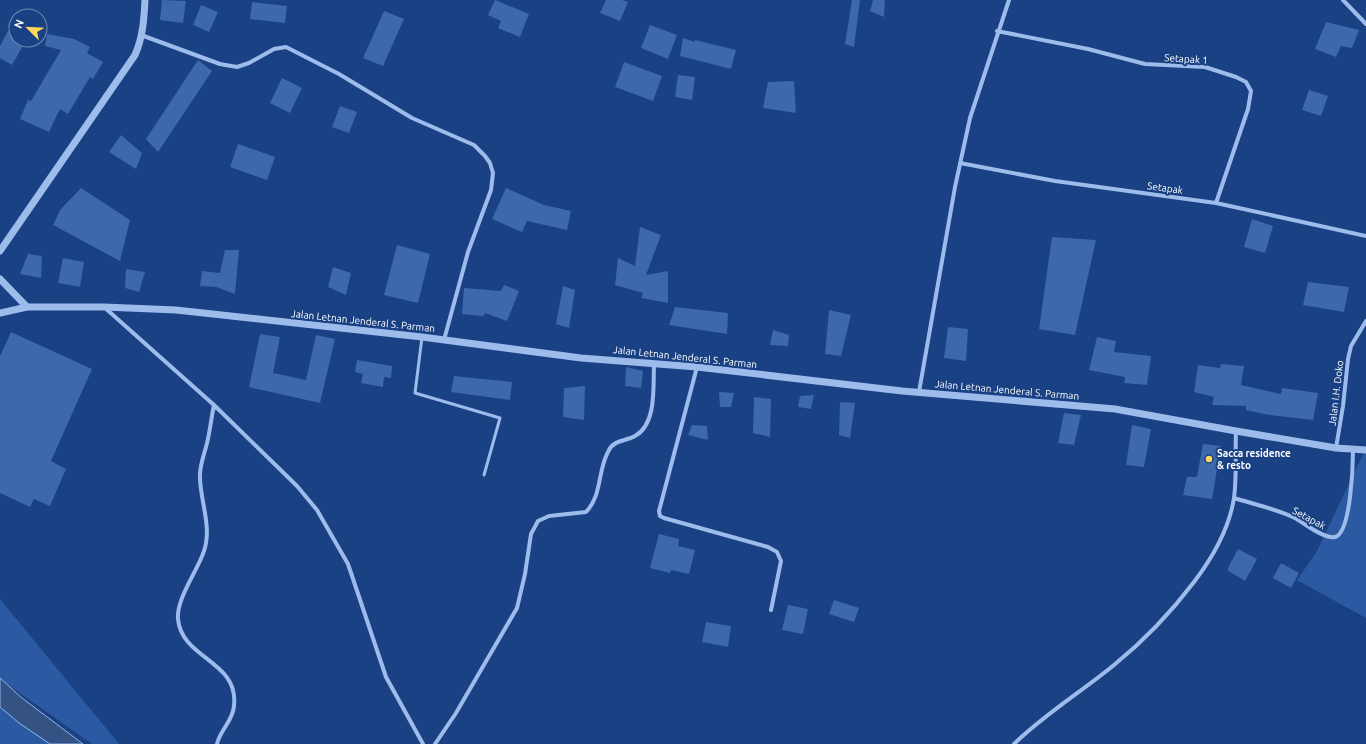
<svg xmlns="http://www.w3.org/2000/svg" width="1366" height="744" viewBox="0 0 1366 744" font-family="Ubuntu,sans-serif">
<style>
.green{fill:#2c5aa2}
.water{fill:#345384;stroke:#90b6ee}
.building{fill:#3d68aa}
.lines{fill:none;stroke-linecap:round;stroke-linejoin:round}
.service{stroke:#9dbcec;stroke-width:3}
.minor{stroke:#9dbcec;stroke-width:4}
.tertiary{stroke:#9dbcec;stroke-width:7}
.poi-dot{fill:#ffd858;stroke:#194183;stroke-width:1.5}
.labels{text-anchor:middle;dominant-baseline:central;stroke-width:4;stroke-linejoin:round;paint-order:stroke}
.street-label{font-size:10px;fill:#fff;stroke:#194183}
.poi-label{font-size:10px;font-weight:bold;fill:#fff;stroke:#194183;text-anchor:start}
</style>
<rect width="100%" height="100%" fill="#194183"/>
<path class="green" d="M1366 448V618L1297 580 1316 553Z
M0 599 119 744H92L0 679Z
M0 706 56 744H0Z"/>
<path class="water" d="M0 678 22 698 83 744H50L19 723 0 707Z"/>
<path class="building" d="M162 0 186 1 183 23 160 20Z
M495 0 529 14 520 37 498 28 501 21 488 15Z
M606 0H622L628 2 620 21 600 13Z
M852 0H860L854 47 845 44Z
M873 0H885L884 17 870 11Z
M252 2 287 6 285 23 250 19Z
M201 5 218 12 209 32 193 25Z
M384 11 404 19 383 66 363 58Z
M1326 22 1359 30 1352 48 1341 46 1336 57 1315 49Z
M650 25 677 35 668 59 641 48Z
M8 31 16 36V40H26L12 65 0 58V46Z
M47 34 74 39 90 47 87 53 103 62 93 79 90 77 68 114 60 109 49 132 20 119 28 100 31 101 61 50 45 46Z
M683 38 695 42V40L736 50 731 69 680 56Z
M198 60 212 71 158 152 146 139Z
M624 62 662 76 653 101 615 87Z
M678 75 695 77 692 100 675 97Z
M282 78 302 88 290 113 270 103Z
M794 81 796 113 763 108 768 82Z
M1309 90 1328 96 1321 116 1302 110Z
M340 106 357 112 349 133 332 127Z
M121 135 142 153 136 169 109 152Z
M238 144 275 157 267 180 230 167Z
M81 188 130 220 120 261 53 225 60 210Z
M506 188 544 205 571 211 567 230 527 221 522 232 492 219Z
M1252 219 1273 226 1265 253 1244 247Z
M640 227 661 235 646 275 668 271V303L641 298 643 293 615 285 618 258 635 266Z
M1052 237 1096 240 1075 335 1039 329Z
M397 245 430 254 418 303 384 295Z
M225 250H239L235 294 216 287 200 286 202 271 220 273Z
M28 254 42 256 41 278 20 274Z
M63 258 84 262 80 287 58 283Z
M333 267 351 273 346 295 328 287Z
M126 269 145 272 139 292 125 288Z
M1308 282 1349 287 1344 312 1303 305Z
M504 285 519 291 507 321 485 313 484 316 462 314 464 288 501 291Z
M563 286 575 290 569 328 556 324Z
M675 307 728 313 727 334 669 325Z
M829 310 851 315 841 356 825 354Z
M948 327 968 329 966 361 944 358Z
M773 330 789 335 788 346 770 345Z
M11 332 92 369 51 461 66 469 50 506 34 499 30 507 0 493V356Z
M260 334 280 337 273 373 306 380 316 335 335 339 320 403 249 387Z
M1097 337 1116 341 1114 352 1151 356 1147 385 1124 383 1125 377 1089 370Z
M357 360 392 366 391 378 384 377 383 387 361 383 363 374 355 372Z
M1221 364 1244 366 1241 385 1281 394 1282 388 1318 393 1313 420 1269 415 1246 410V406L1212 405 1214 397 1194 392 1198 365 1220 368Z
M626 367 643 371 641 388 625 386Z
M454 376 512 382 510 400 451 392Z
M585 386 584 420 563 417 564 388Z
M719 392 734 393 731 407H720Z
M814 395 811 409 798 407 800 396Z
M754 397 771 399 770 437 753 433Z
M840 402 855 403 850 438 839 435Z
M1064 413 1081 415 1074 445 1058 443Z
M692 425 707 426 708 440 688 435Z
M1132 425 1151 429 1144 467 1126 465Z
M1203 444 1221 446 1212 499 1183 495 1187 477H1197Z
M659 534 679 539 678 546 695 550 689 574 671 570 670 573 650 568Z
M1238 549 1257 559 1245 581 1227 570Z
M1281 563 1299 573 1291 588 1273 578Z
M834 600 859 608 854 622 829 614Z
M788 605 808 609 803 634 782 630Z
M706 622 731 626 728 647 702 642Z"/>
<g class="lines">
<path class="service" d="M422 337 415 393 500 418 484 475"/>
<path class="minor" d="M1343 0 1366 24
M997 31 1088 49 1145 64 1205 67 1236 77 1246 82 1251 91 1248 109 1216 203
M141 35 220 64 237 67 249 63 274 49 286 47 339 74 412 118 474 145 485 156 490 163 493 173 491 190 468 252 444 340
M960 163 1055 181 1216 203 1366 236
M104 307 214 405 297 486 317 510 348 564 386 677 423 744
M697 367 659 511 660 516 664 518 768 547 777 552 781 561 771 610
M919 392 955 187 970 118 1009 0
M214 405C211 419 210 433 206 447 203 458 199 468 200 479 201 503 212 528 204 551 198 570 176 599 178 619 182 660 239 660 234 706 233 721 220 730 217 744
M1336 448 1343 406 1348 359 1351 346 1366 321
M1234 498C1253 504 1277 509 1295 518 1304 523 1325 540 1335 537 1351 533 1353 464 1353 450
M435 744 456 713 517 608 525 574 531 534 538 521 549 516 586 512C603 494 597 470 609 450 614 440 626 441 635 436 657 424 653 386 654 365
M1014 744C1045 714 1081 692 1114 665 1146 639 1169 615 1194 582 1213 557 1229 530 1234 498 1237 476 1235 453 1236 431"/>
<path class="tertiary" d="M0 251 135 55C143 37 144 19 145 0
M0 279 27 307
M0 313 27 307H104L176 310 422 337 581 358 697 367 902 391 1115 409 1236 431 1336 448 1366 450"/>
</g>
<circle class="poi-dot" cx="1209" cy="459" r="4"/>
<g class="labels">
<g class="street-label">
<text transform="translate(1186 59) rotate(4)">Setapak 1</text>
<text transform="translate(1165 188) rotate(8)">Setapak</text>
<text transform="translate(363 321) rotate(6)">Jalan Letnan Jenderal S. Parman</text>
<text transform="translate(685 357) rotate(6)">Jalan Letnan Jenderal S. Parman</text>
<text transform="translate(1007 390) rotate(5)">Jalan Letnan Jenderal S. Parman</text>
<text transform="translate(1336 393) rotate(-83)">Jalan I.H. Doko</text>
<text transform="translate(1309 518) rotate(28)">Setapak</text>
</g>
<g class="poi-label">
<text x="1217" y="453">Sacca residence<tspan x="1217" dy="12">&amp; resto</tspan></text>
</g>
</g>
<g transform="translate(28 28) rotate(294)"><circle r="19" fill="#194183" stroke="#758db5"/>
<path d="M0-3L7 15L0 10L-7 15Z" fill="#ffd858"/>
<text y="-6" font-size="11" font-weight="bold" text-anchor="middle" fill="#ffffff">N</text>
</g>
</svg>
